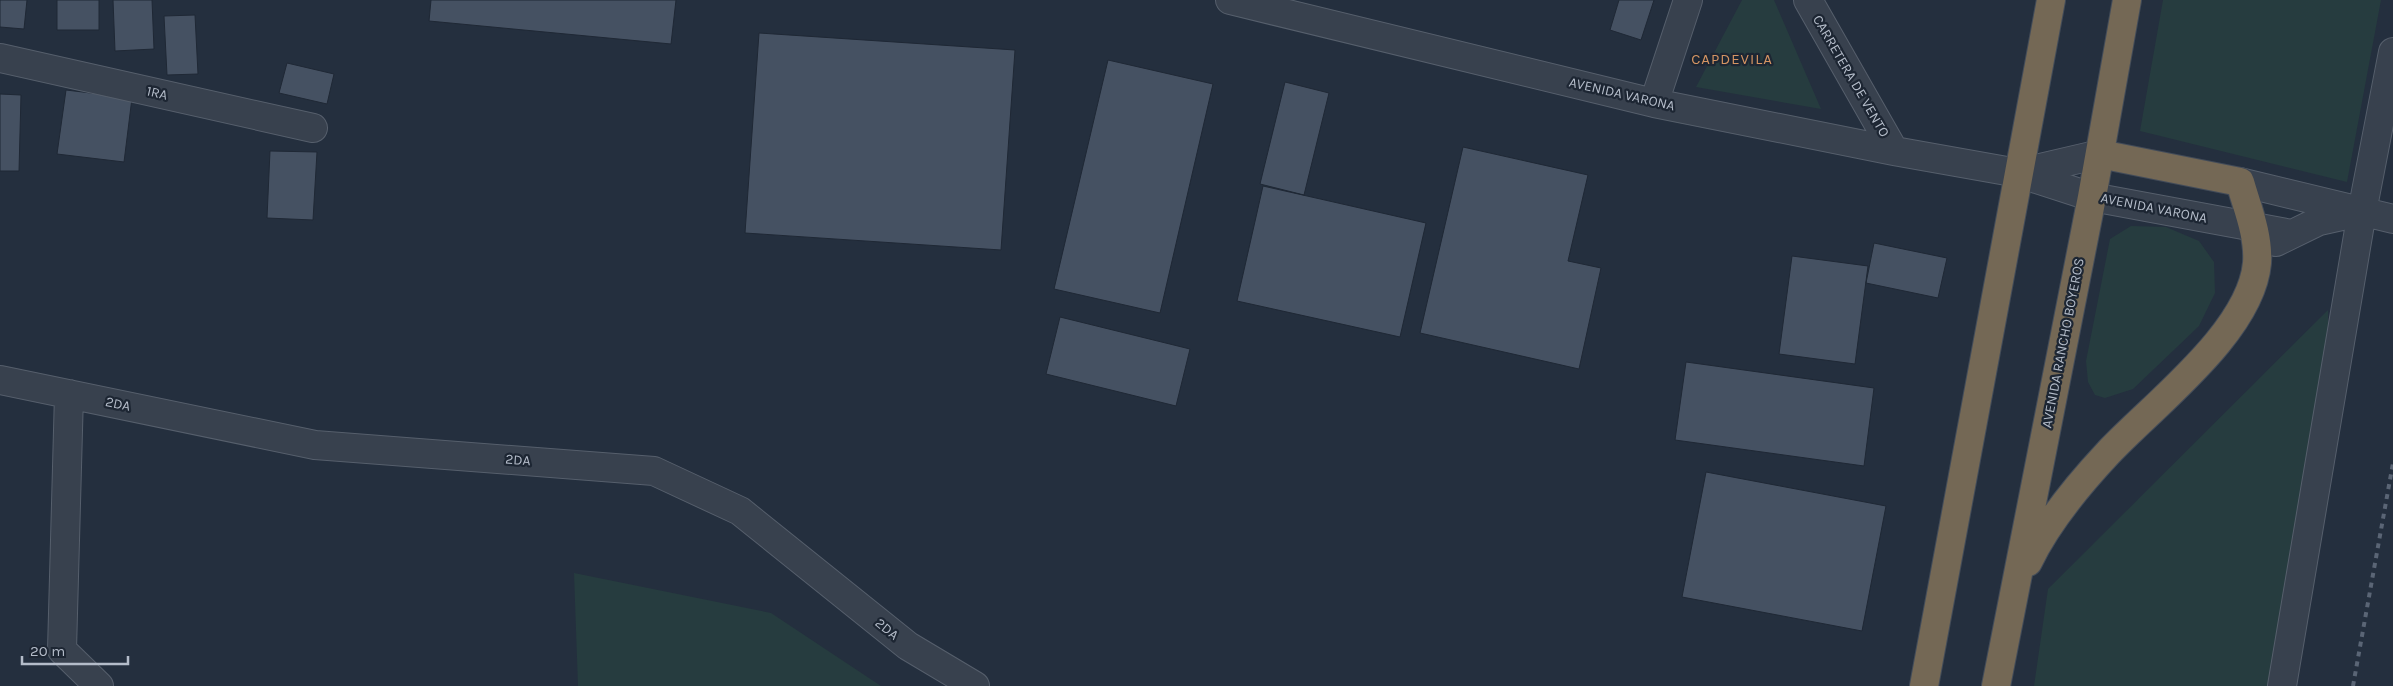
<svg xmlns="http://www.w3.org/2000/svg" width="2393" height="686" viewBox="0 0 2393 686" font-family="Karla,sans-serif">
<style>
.green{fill:#263c3f}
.building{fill:#455162;stroke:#1f2835}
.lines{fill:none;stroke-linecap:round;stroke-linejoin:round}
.minor-casing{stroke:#565f6c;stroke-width:30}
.highway-casing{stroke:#434c59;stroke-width:30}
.minor{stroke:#38414e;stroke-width:28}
.highway{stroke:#746855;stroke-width:28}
.rail{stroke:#5a6575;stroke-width:4;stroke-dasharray:5 5;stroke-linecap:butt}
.labels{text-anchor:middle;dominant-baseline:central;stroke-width:4.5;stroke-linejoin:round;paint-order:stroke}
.street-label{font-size:14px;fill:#b4bcc9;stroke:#1d2633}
.neighbourhood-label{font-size:15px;letter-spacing:1px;fill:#d59563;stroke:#1d2633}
</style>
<rect width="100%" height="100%" fill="#242f3e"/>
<path class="green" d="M1742 0H1774L1821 109 1696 87Z
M2163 0H2381L2347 182 2140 131Z
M2131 226 2166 227 2199 241 2214 262 2215 293 2199 326 2133 389 2105 398 2095 395 2088 382 2086 361 2110 239Z
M2328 310V356L2272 686H2034L2048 589Z
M574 573 771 613 881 686H578Z"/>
<path class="building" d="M0 0H27L24 29 0 27Z
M57 0H99V30H57Z
M113 0H152L154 49 115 51Z
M431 0H676L671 44 429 21Z
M1619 0H1654L1641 40 1610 30Z
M195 15 198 74 167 75 164 16Z
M759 33 1015 50 1001 250 745 233Z
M1108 60 1213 84 1160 313 1054 289Z
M287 63 334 74 327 104 279 93Z
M1285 82 1329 93 1304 195 1260 184Z
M66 90 132 98 124 162 57 154Z
M0 94 21 95 19 171H0Z
M1463 147 1588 175 1568 261 1601 268 1579 369 1420 333Z
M270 151 317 152 313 220 267 218Z
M1263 186 1426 223 1400 337 1237 301Z
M1874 243 1947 258 1938 298 1866 283Z
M1792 256 1868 266 1855 364 1779 354Z
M1060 317 1190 349 1176 406 1046 374Z
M1686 362 1874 388 1864 466 1675 440Z
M1706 472 1886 506 1862 631 1682 597Z"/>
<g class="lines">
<defs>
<path id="minor" d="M1230 0 1654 103 1894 151 2018 173 2092 197 2292 234
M1808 0 1894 151
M0 58 313 128
M1654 103 1688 0
M2019 173 2100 154
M2240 182 2393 219
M2276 242 2319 221 2355 213
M0 380 315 445 654 471 740 511 908 646 975 686
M69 394 62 650 99 686
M2282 686 2362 212 2393 52"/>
<path id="highway" d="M2028 562C2047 522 2078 485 2108 453 2153 405 2251 332 2257 263 2259 236 2247 207 2240 182L2100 154
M1924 686 2051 0
M1996 686 2092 197 2127 0"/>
</defs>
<use href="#minor" class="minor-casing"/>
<use href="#highway" class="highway-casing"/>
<use href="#minor" class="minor"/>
<use href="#highway" class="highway"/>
<path class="rail" d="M2353 686 2393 463"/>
</g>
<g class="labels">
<g class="street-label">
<text transform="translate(1851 76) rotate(60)">CARRETERA DE VENTO</text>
<text transform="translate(157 93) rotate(13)">1RA</text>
<text transform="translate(1622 94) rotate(13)">AVENIDA VARONA</text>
<text transform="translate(2154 208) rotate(11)">AVENIDA VARONA</text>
<text transform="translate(2063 343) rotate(-79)">AVENIDA RANCHO BOYEROS</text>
<text transform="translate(118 404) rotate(12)">2DA</text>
<text transform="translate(518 460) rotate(4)">2DA</text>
<text transform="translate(887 629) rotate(39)">2DA</text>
</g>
<g class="neighbourhood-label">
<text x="1732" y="59">CAPDEVILA</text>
</g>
</g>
<path d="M22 656v8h106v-8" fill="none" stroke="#b4bcc9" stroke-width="2.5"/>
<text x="30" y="656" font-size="15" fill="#b4bcc9" stroke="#1d2633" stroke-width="4" paint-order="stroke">20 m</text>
</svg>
